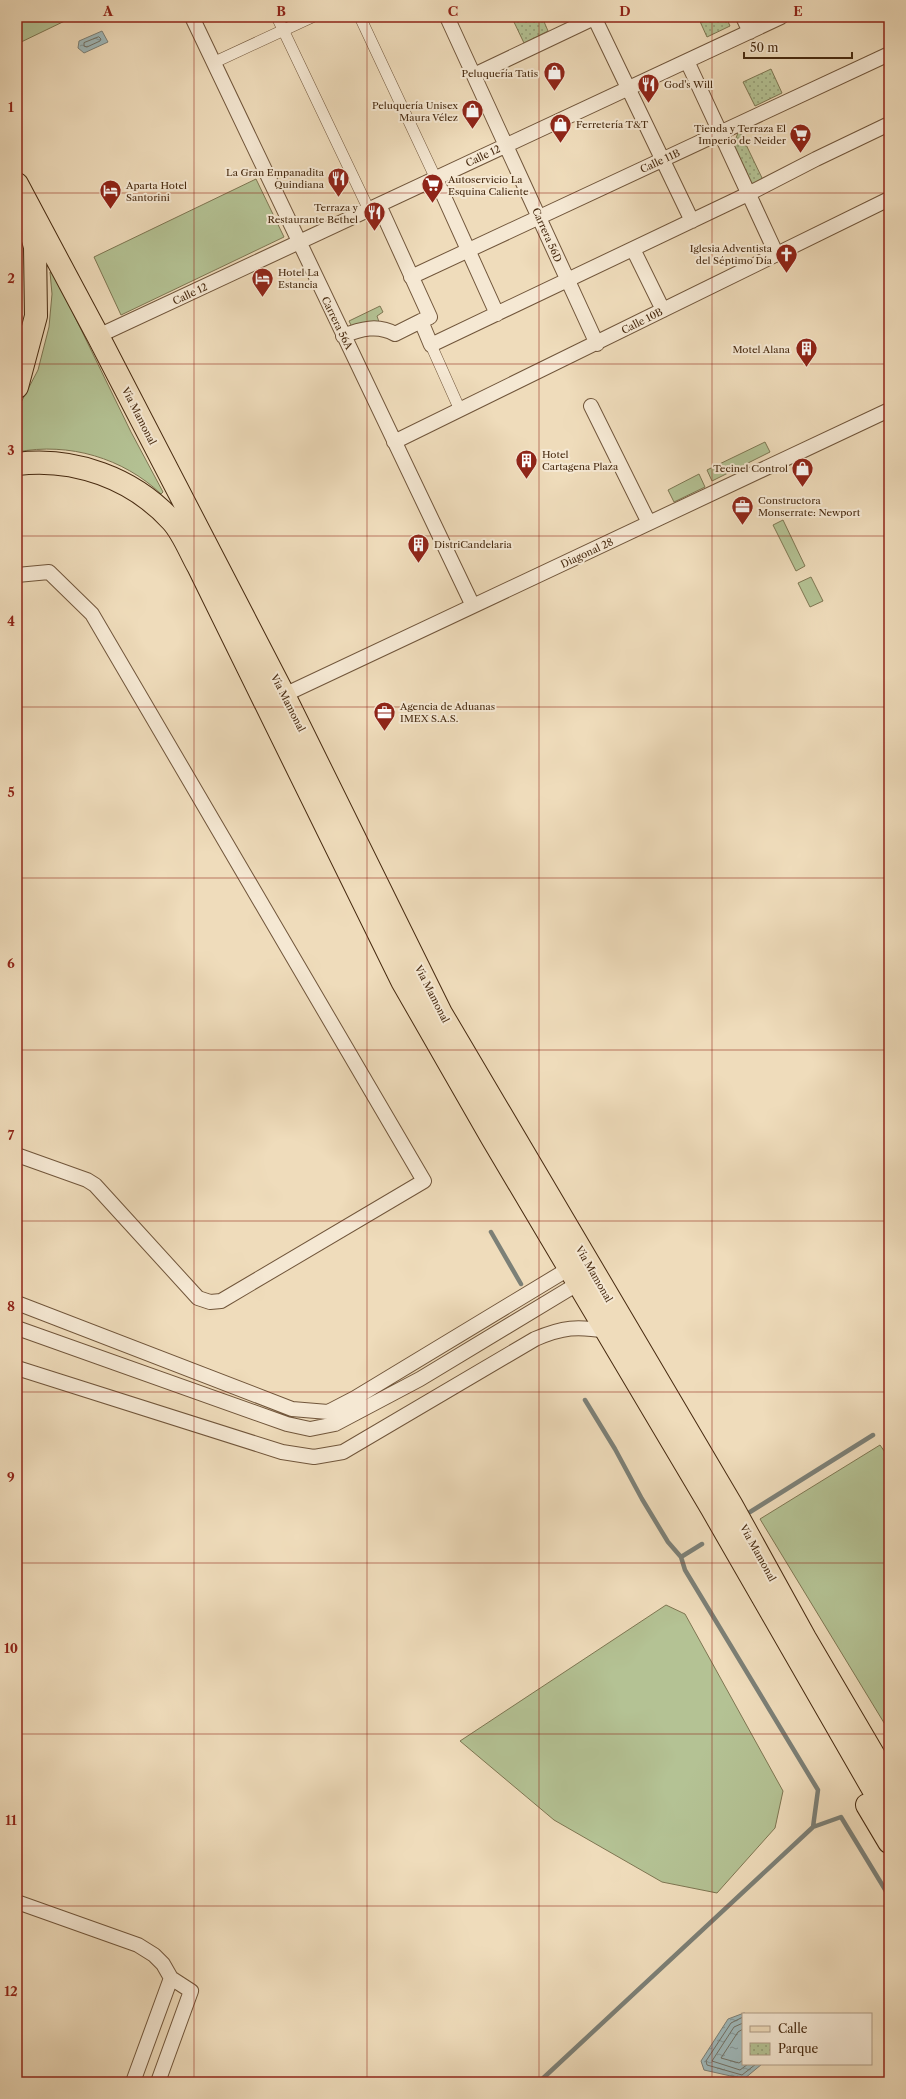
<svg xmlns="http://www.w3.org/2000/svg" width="906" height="2099" viewBox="0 0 906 2099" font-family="'Libre Caslon Text',serif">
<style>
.grass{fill:#b4c294;stroke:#7e7652}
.park{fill:url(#park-dots);stroke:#7e7652}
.water{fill:url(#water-ripples);stroke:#7c8077}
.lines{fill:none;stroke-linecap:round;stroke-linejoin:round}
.shore{stroke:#737266;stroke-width:1}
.stream{stroke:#7c8077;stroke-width:4.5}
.pedestrian-casing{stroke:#71563b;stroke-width:12}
.minor-casing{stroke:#71563b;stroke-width:16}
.primary-casing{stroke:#472a10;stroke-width:24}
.pedestrian{stroke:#f5e8d3;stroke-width:11}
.minor{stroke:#f5e8d3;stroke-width:14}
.primary{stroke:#efdcbb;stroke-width:22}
.grid{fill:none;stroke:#8f2418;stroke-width:1;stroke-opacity:0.55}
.labels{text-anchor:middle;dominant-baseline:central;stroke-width:4;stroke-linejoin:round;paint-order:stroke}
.poi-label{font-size:10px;fill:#472a10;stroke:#f5e8d3;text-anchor:start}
.street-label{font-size:10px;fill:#472a10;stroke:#f5e8d3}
.neatline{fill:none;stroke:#8f2418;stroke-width:1.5}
.grid-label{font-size:13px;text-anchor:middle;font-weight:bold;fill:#8f2418}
</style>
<defs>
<pattern id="park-dots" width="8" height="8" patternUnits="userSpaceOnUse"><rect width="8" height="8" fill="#b4c294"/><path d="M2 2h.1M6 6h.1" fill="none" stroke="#949e77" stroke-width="1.8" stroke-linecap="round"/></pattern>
<pattern id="water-ripples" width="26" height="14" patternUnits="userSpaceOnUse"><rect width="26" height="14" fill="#9fb9bb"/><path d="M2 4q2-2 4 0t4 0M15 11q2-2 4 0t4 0" fill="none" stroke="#839797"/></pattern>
</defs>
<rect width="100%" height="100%" fill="#efdcbb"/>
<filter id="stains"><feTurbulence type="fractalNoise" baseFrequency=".005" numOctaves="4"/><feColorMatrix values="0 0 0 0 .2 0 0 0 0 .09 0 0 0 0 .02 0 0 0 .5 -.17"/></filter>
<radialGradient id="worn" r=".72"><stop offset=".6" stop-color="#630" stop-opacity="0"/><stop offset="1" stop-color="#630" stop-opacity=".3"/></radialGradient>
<path class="grass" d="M17 17H73L17 44Z
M256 179 284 237 121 315 94 257Z
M50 272H53L131 432 163 492 161 494C123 458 69 442 17 452V410L38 370 49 327 52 294Z
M380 306 383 312 377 316 379 322 352 327 349 321Z
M765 442 770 452 712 481 707 470Z
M699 474 705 487 674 502 668 490Z
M783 520 805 566 796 571 773 525Z
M811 577 823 601 810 607 798 583Z
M880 1445 889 1458V1731L760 1519Z
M666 1605 685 1614 783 1791 775 1828 717 1893 662 1882 554 1820 460 1741Z"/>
<path class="park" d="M520 17H542L548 31 524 43 513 20Z
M698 17H726L730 26 707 37Z
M771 69 782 93 755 106 743 82Z
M739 130 763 180 750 186 729 141 736 138Z"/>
<path class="water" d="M102 31 108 42 84 53 78 48 79 41Z
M744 2013 747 2014H743V2064H762L744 2079 704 2070 701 2061 728 2019Z"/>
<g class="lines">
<path class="shore" d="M99 37 101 39 100 41 87 47 84 46V43Z
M743 2017 731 2023 706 2061 707 2065 742 2075 756 2064
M743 2023 734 2027 712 2061 740 2070 748 2064
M743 2029 738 2032 721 2058 739 2063 743 2060"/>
<path class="stream" d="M491 1232 521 1284
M585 1400 615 1449 642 1499 668 1542 681 1557 685 1570 818 1790 813 1827
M750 1512 873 1435
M681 1557 702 1544
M539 2082 813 1827 841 1817 889 1896"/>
<defs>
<path id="pedestrian" d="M277 17 369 210
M360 17 436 179
M215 62 312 17
M431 345 460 410"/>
<path id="minor" d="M192 17 473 606
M447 17 597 344
M594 17 692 221
M743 17 750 32
M687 61 776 253
M474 75 594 18
M436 179 497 314
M379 205 430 317 421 321 431 345 748 194 816 159 889 124
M633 249 663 310
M411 277 889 54
M98 336 781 17
M343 336C360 329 378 324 395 334L421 321
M591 406 649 523
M394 442 889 199
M17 575 49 572 92 614 424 1181 221 1301 210 1302 198 1298 95 1185 87 1180 17 1155
M284 695 889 410
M17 1303 292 1409 328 1412 355 1398 570 1268
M17 1328 287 1424 310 1429 335 1424 420 1379 579 1283
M17 1368 282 1452 314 1457 343 1452 535 1339C563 1327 577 1326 607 1331
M17 1902 138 1945 154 1955 163 1964 171 1978 191 1991 158 2082
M133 2082 171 1978"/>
<path id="primary" d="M17 184 98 336 284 695 441 1013 731 1504 805 1638 889 1781
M17 387 36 316 35 247 28 222
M17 464C74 457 133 478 172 521 183 533 190 552 198 566L402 981 492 1138 712 1509 889 1817
M867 1805 889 1842"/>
</defs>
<use href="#pedestrian" class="pedestrian-casing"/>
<use href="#minor" class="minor-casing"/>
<use href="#primary" class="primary-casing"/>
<use href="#pedestrian" class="pedestrian"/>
<use href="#minor" class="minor"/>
<use href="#primary" class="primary"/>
</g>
<path class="grid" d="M194 17V2082M367 17V2082M539 17V2082M712 17V2082M17 193H889M17 364H889M17 536H889M17 707H889M17 878H889M17 1050H889M17 1221H889M17 1392H889M17 1563H889M17 1734H889M17 1906H889"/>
<defs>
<symbol id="shop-pin" viewBox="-11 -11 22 30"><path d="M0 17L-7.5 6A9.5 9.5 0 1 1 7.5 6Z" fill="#8f2418" stroke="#f5e8d3"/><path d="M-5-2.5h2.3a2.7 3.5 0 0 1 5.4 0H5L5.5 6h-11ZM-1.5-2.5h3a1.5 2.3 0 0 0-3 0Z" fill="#fff"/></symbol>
<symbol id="restaurant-pin" viewBox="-11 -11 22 30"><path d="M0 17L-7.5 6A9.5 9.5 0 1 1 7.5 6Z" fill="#8f2418" stroke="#f5e8d3"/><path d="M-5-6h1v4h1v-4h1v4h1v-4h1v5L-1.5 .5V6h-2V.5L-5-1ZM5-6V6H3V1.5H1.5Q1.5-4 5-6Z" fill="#fff"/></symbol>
<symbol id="supermarket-pin" viewBox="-11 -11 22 30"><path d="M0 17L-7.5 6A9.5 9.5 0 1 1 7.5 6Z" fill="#8f2418" stroke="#f5e8d3"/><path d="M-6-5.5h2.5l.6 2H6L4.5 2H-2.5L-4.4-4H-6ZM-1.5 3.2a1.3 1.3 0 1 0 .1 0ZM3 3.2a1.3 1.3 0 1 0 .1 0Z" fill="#fff"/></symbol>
<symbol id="hotel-pin" viewBox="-11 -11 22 30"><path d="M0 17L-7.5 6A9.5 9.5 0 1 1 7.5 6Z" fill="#8f2418" stroke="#f5e8d3"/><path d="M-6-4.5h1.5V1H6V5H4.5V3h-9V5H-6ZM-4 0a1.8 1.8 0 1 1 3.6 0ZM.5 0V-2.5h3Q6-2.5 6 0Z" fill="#fff"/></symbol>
<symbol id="church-pin" viewBox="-11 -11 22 30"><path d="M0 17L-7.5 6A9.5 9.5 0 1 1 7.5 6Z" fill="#8f2418" stroke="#f5e8d3"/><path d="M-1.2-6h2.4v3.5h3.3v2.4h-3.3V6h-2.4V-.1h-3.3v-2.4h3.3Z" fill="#fff"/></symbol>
<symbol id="building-pin" viewBox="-11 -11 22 30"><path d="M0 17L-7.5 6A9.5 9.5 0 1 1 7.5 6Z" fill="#8f2418" stroke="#f5e8d3"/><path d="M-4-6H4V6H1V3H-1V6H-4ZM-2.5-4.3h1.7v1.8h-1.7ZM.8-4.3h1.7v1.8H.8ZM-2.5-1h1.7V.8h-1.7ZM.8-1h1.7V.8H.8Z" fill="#fff"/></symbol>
<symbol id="office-pin" viewBox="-11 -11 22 30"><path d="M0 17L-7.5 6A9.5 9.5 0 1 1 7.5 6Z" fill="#8f2418" stroke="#f5e8d3"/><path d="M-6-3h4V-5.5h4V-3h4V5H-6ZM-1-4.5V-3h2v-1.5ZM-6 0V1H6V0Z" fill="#fff"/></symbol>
</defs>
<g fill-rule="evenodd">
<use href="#shop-pin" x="542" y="60" width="25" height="34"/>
<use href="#restaurant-pin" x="636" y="72" width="25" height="34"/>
<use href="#shop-pin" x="460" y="98" width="25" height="34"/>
<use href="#shop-pin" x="548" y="112" width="25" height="34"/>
<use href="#supermarket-pin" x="788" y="122" width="25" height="34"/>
<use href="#restaurant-pin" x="326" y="166" width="25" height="34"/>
<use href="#supermarket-pin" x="420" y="172" width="25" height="34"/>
<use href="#hotel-pin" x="98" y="178" width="25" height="34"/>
<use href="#restaurant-pin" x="362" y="200" width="25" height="34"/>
<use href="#church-pin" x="774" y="242" width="25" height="34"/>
<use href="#hotel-pin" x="250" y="266" width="25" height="34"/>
<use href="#building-pin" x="794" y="336" width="25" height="34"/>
<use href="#building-pin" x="514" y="448" width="25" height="34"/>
<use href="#shop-pin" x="790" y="456" width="25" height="34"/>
<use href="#office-pin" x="730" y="494" width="25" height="34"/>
<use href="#building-pin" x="406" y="532" width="25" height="34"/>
<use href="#office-pin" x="372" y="700" width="25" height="34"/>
</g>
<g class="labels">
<g class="poi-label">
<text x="538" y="73" text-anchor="end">Peluquería Tatis</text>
<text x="664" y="84">God's Will</text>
<text x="458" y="105" text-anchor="end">Peluquería Unisex<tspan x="458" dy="12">Maura Vélez</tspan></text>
<text x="576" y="124">Ferretería T&amp;T</text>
<text x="786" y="128" text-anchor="end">Tienda y Terraza El<tspan x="786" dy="12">Imperio de Neider</tspan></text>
<text x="324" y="172" text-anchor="end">La Gran Empanadita<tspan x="324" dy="12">Quindiana</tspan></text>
<text x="448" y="179">Autoservicio La<tspan x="448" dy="12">Esquina Caliente</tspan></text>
<text x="126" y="185">Aparta Hotel<tspan x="126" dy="12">Santorini</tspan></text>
<text x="358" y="207" text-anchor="end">Terraza y<tspan x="358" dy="12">Restaurante Bethel</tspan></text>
<text x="772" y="248" text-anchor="end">Iglesia Adventista<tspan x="772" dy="12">del Séptimo Día</tspan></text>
<text x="278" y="272">Hotel La<tspan x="278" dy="12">Estancia</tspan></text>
<text x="790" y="349" text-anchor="end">Motel Alana</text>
<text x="542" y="454">Hotel<tspan x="542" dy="12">Cartagena Plaza</tspan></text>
<text x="788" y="468" text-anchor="end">Tecinel Control</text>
<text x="758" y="500">Constructora<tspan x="758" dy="12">Monserrate: Newport</tspan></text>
<text x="434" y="544">DistriCandelaria</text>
<text x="400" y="706">Agencia de Aduanas<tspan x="400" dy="12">IMEX S.A.S.</tspan></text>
</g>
<g class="street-label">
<text transform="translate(483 156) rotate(-25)">Calle 12</text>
<text transform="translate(660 161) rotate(-25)">Calle 11B</text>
<text transform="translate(547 235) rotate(66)">Carrera 56D</text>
<text transform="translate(190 294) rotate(-25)">Calle 12</text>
<text transform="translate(642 321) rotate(-27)">Calle 10B</text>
<text transform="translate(337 323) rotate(64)">Carrera 56A</text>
<text transform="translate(139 416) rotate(63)">Vía Mamonal</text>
<text transform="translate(587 553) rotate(-25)">Diagonal 28</text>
<text transform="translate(288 703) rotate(63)">Vía Mamonal</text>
<text transform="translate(432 994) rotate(63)">Vía Mamonal</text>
<text transform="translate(594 1274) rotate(60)">Vía Mamonal</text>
<text transform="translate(758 1553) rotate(61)">Vía Mamonal</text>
</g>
</g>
<rect width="906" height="2099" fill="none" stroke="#efdcbb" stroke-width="44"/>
<rect x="742" y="2013" width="130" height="52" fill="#f5e8d3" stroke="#af9c85"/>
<rect x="750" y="2026" width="20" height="6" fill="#efdcbb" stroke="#af9c85"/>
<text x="778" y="2033" font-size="12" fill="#472a10">Calle</text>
<rect x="750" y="2043" width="20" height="12" fill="url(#park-dots)" stroke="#af9c85"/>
<text x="778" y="2053" font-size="12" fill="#472a10">Parque</text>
<path d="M744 52v6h108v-6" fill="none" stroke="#472a10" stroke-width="2"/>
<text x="750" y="52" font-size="12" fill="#472a10" stroke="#f5e8d3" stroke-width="3" paint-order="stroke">50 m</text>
<rect x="22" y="22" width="862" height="2055" class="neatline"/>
<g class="grid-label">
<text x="108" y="16">A</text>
<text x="281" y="16">B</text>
<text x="453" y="16">C</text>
<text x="625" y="16">D</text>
<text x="798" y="16">E</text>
<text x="11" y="112">1</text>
<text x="11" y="283">2</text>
<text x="11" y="455">3</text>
<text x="11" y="626">4</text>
<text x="11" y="797">5</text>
<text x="11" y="968">6</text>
<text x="11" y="1140">7</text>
<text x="11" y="1311">8</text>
<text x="11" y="1482">9</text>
<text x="11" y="1653">10</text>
<text x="11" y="1825">11</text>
<text x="11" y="1996">12</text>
</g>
<rect width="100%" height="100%" filter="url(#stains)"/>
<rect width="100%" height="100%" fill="url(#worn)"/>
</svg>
